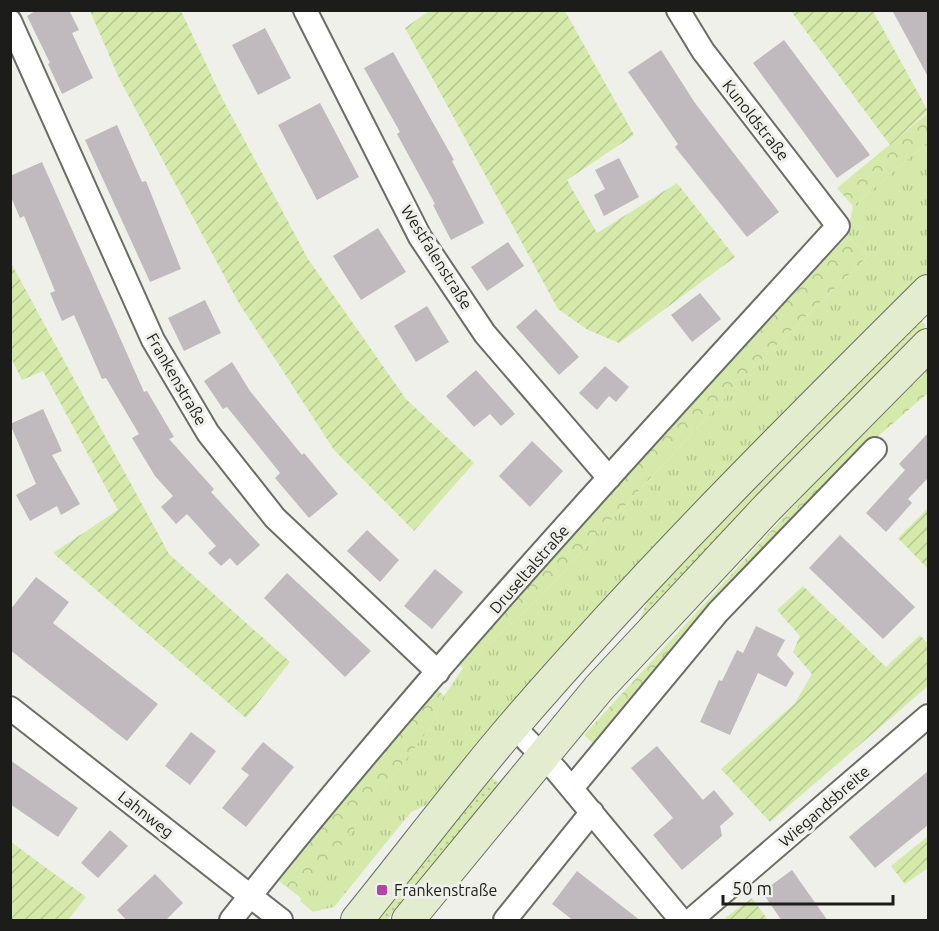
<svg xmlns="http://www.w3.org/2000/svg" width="939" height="931" viewBox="0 0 939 931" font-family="Ubuntu,sans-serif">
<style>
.grass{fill:url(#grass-dots)}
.forest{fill:url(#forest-crowns)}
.park{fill:url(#park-tufts)}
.garden{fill:url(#garden-furrows)}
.building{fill:#c0babf}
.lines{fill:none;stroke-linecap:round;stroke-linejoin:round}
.minor-casing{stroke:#6b6d67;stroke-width:26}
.secondary-casing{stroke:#6b6d67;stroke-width:34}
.minor{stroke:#fff;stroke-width:22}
.secondary{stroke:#e3ecce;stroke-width:32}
.poi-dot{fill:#b345a3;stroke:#eef0e9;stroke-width:2}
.labels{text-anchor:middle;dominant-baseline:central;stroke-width:6;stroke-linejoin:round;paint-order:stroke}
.street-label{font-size:16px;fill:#1c1d1a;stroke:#eef0e9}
.poi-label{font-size:16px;fill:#1c1d1a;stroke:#eef0e9;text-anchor:start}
</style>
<defs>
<pattern id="grass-dots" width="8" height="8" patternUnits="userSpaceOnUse" patternTransform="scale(1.5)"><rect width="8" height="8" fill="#d5eaaa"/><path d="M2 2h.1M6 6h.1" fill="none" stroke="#b6c892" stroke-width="1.8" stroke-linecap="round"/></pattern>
<pattern id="forest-crowns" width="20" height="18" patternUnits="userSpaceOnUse" patternTransform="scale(1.5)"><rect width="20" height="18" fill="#d5eaaa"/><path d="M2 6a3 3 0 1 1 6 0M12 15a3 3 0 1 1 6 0" fill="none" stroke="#b6c892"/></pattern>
<pattern id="park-tufts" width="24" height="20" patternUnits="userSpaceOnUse" patternTransform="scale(1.5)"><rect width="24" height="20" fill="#d5eaaa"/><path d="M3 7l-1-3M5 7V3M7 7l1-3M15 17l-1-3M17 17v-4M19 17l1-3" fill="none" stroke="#b6c892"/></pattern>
<pattern id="garden-furrows" width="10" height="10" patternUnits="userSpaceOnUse" patternTransform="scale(1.5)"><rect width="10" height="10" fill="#d5eaaa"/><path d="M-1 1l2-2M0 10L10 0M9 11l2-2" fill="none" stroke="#b6c892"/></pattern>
</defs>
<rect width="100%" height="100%" fill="#eef0e9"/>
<path class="grass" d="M920 318 926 326 638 623 650 596 759 480Z
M491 777 499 783 387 920H375Z"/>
<path class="forest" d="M928 113V142L853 206 837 188Z
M847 236 868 256 750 371 538 599 463 668 454 662Z
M928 369V393L876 438 595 745 584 735 823 474Z
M434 687 444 696 431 726 302 899 279 881Z"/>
<path class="park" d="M928 142V272L747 455 431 803 411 812 334 907 313 912 300 901 431 726 444 696 463 668 538 599 750 371 868 256 847 236 853 206Z"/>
<path class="garden" d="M90 11H181L223 100 308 259 406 399 474 463 414 531 334 450 237 300 119 78Z
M429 11H565L634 135 567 180 597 233 677 183 735 257 619 343 588 330 558 309 405 28Z
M845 11H873L928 111 890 145 791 11Z
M11 263 169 554 290 662 246 718 53 553 118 510 43 371 22 380 11 358Z
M928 508V569L898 538Z
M803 586 886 667 920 635 928 644V686L770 822 721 769 795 703 812 674 793 652 800 636 777 610Z
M928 836V868L905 884 891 866Z
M11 842 86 897 68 920H11Z
M752 898 768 920H727L725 918Z"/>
<path class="building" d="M37 10H69L79 30 72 33 93 78 62 94 48 64 50 63 27 16Z
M892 10H928V77L912 47Z
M265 28 291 78 258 95 232 45Z
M784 40 870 155 837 178 753 63Z
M661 50 695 103 779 212 747 237 675 147 678 144 628 72Z
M393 52 454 160 452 161 484 223 451 240 433 205 435 204 397 134 400 132 364 68Z
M320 103 359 177 317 200 278 125Z
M117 125 142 182 146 181 181 269 150 282 85 140Z
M619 158 639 197 604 216 594 195 605 189 595 170Z
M42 162 144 392 147 391 174 437 169 439 214 489 211 492 260 545 237 566 230 558 221 566 208 553 216 546 187 514 176 524 161 507 173 496 155 476 132 438 139 434 106 378 102 379 74 315 62 321 50 293 55 291 24 216 20 218 10 195V176Z
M378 228 406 272 361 300 333 256Z
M508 242 524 266 487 291 471 267Z
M700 293 721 319 692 342 671 315Z
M205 300 221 333 184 351 168 318Z
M427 306 449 342 416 362 394 326Z
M536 309 579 357 559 375 516 327Z
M232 362 250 391 302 455 304 453 338 494 309 518 275 478 280 473 227 407 223 409 204 381Z
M605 366 629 387 616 402 609 396 597 410 579 393Z
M476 370 515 414 501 426 490 414 474 427 446 396Z
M43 409 62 451 52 455 80 504 61 515 57 506 30 521 16 495 36 484 10 424Z
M928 433V478L908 499 912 503 886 532 866 513 905 470 899 464Z
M532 441 563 471 530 507 499 476Z
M367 530 399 560 380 582 347 551Z
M840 535 915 607 883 639 809 568Z
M435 569 463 592 432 629 404 606Z
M287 573 371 651 345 677 264 598Z
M36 577 69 602 53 623 158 704 127 741 10 650V610Z
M756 626 785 640 777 655 794 673 786 687 758 673 730 735 700 722 719 680 722 681 737 650 743 653Z
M191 732 216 751 190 785 165 766Z
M263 742 294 767 246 827 222 808 249 775 241 769Z
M657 746 703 800 714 790 734 814 720 826 722 836 682 870 653 835 673 818 631 768Z
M10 760 78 808 58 837 10 804Z
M928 771V825L875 868 849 837Z
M110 830 128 846 98 878 81 863Z
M792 870 828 921H782L762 892Z
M577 871 641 921H574L552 904Z
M155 874 183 903 165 921H127L117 910Z"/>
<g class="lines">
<defs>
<path id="minor" d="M305 10 420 237 485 334 609 478
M10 21 153 340 208 433 275 518 438 672
M10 708 281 920
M513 726 556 770 681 920
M572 788 718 612 875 449
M231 920C421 679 631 453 838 226L703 51 678 10
M505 920 592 812
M691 920 928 716"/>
<path id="secondary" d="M357 920C409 856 459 789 513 726 644 574 786 432 928 291
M408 920 599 688 767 508 928 345"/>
</defs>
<use href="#minor" class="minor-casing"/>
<use href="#secondary" class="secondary-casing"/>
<use href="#minor" class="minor"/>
<use href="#secondary" class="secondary"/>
</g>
<rect class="poi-dot" x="376" y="884" width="12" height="12" rx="3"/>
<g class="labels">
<g class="street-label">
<text transform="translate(756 120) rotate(52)">Kunoldstraße</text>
<text transform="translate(437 257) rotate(58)">Westfalenstraße</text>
<text transform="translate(177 379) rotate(60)">Frankenstraße</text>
<text transform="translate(529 569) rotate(-49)">Druseltalstraße</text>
<text transform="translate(824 806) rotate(-41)">Wiegandsbreite</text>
<text transform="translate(146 814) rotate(38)">Lahnweg</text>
</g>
<g class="poi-label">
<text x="394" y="890">Frankenstraße</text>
</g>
</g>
<rect width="939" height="931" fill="none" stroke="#1c1d1a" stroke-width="24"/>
<path d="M723 895v9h170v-9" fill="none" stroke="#1c1d1a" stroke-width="3"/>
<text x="732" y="895" font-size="18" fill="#1c1d1a" stroke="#eef0e9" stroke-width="4.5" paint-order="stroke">50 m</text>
</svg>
